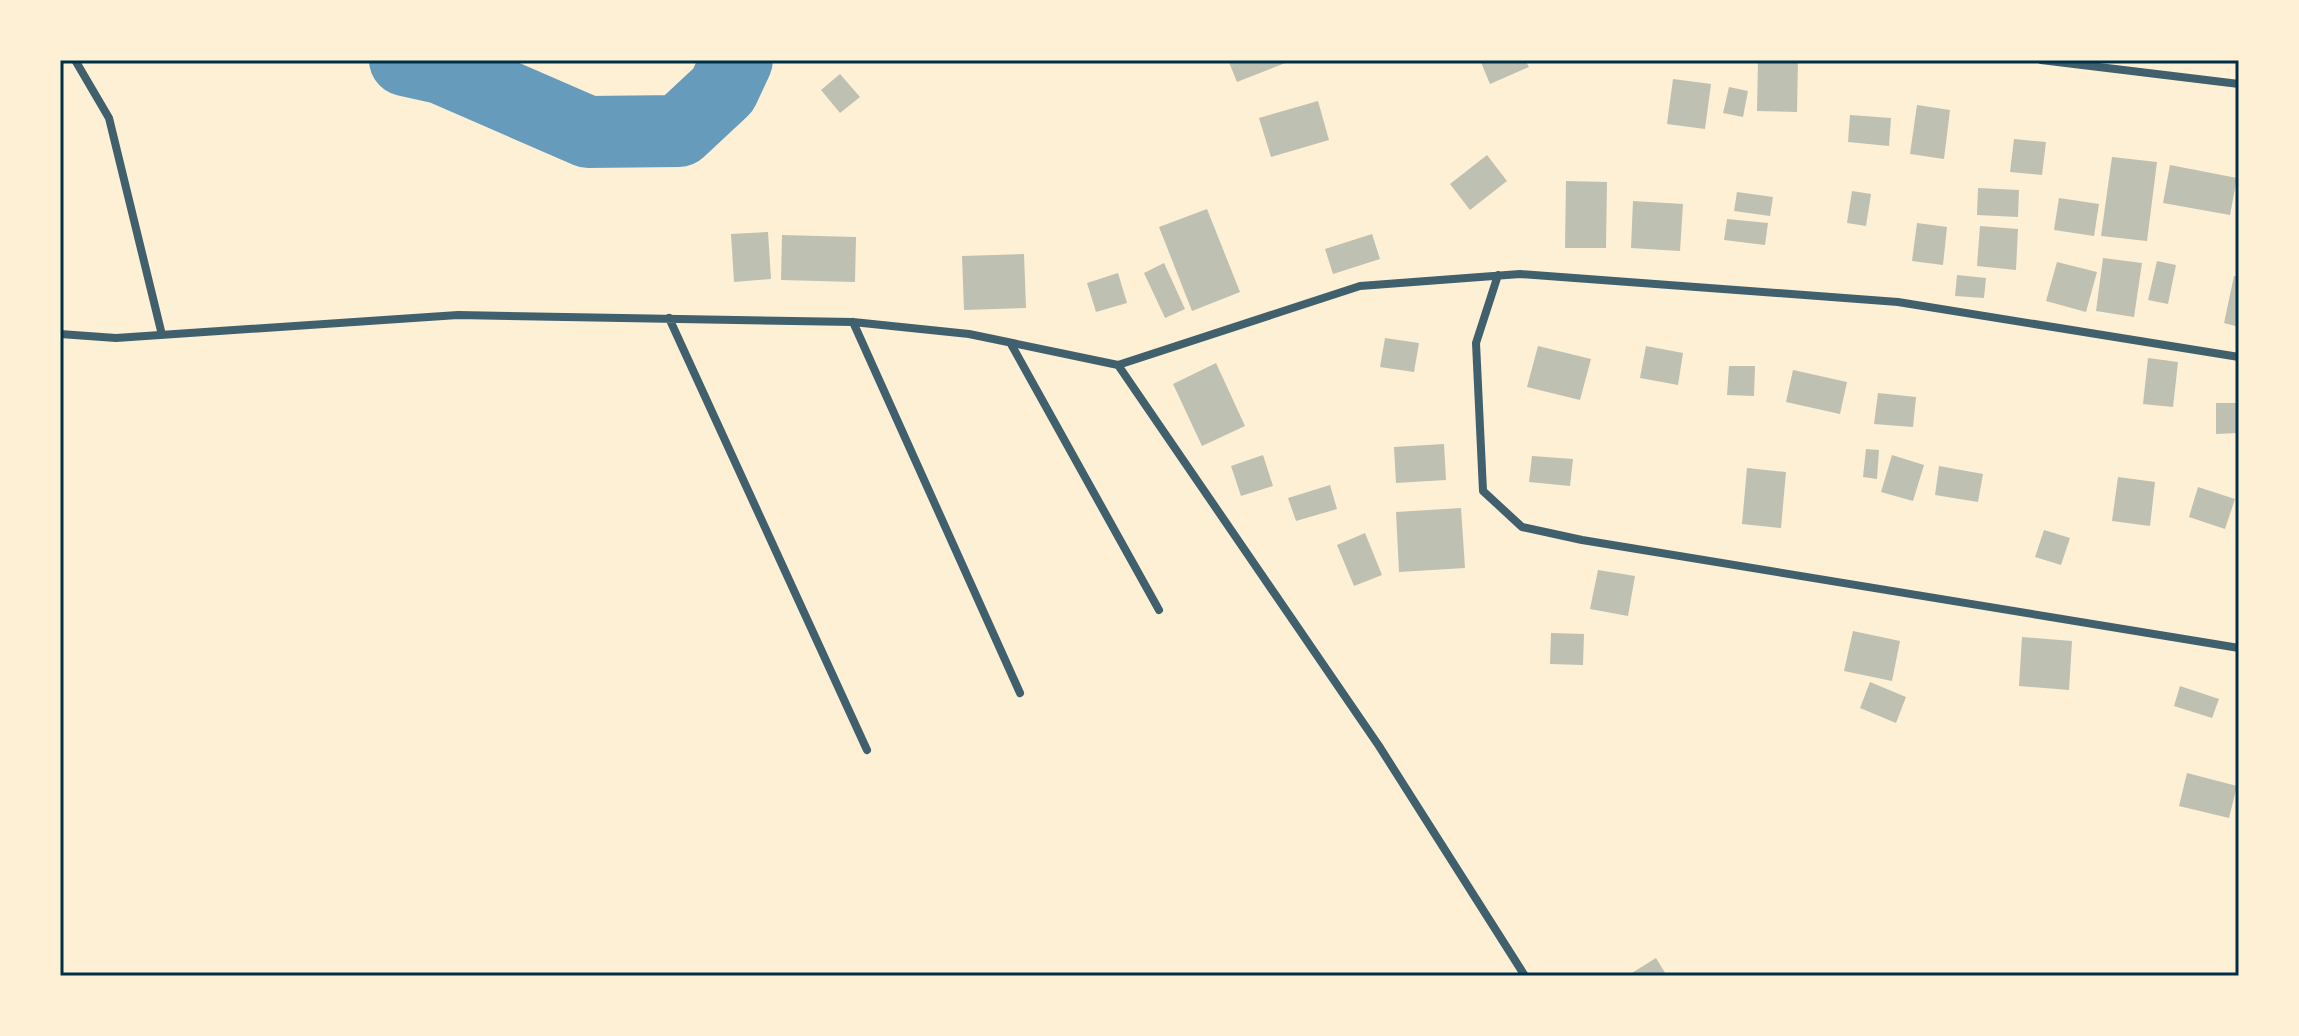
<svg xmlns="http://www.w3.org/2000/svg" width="2299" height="1036" viewBox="0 0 2299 1036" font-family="'Titillium Web',sans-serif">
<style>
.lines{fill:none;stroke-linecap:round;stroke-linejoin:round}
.river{stroke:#669bbc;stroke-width:72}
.building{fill:#bec0b2}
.minor{stroke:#3f606c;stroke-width:8}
.neatline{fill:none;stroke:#003049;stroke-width:3}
</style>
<rect width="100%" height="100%" fill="#fdf0d5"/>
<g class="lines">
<path class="river" d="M405 60 441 68 588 132 679 131 723 90 737 60"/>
</g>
<path class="building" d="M1228 60H1293L1237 82Z
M1480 60H1525L1529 67 1490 84Z
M1758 60H1798L1797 112 1757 111Z
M840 74 860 97 840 113 821 90Z
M1673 79 1711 84 1705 129 1667 124Z
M1729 87 1748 91 1743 117 1723 113Z
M1318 101 1329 140 1271 157 1259 118Z
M1917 105 1950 110 1944 159 1910 154Z
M1850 115 1891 118 1889 146 1848 142Z
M2014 139 2046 142 2042 175 2010 172Z
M1487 155 1507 181 1470 210 1450 184Z
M2112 157 2157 162 2147 241 2101 236Z
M2170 165 2237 178 2230 215 2163 203Z
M1566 181 1607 182 1606 248H1565Z
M1978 188 2019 190 2018 217 1977 215Z
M1852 191 1871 194 1866 226 1847 223Z
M1737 192 1773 197 1770 216 1734 211Z
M2059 198 2099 204 2094 236 2054 230Z
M1633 201 1683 204 1680 251 1631 248Z
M1207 209 1240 292 1192 311 1159 227Z
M1727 219 1768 223 1765 245 1724 240Z
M1917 223 1947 227 1943 265 1912 261Z
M1980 226 2018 229 2016 270 1977 266Z
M768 232 771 279 734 282 731 234Z
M1372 234 1380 259 1333 274 1325 249Z
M782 235 856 237 855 282 781 280Z
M1024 254 1026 308 964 310 962 256Z
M2103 258 2142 263 2134 317 2096 311Z
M2157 261 2176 265 2168 304 2148 300Z
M2057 262 2097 272 2086 312 2046 301Z
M1164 263 1185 309 1165 318 1144 273Z
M1118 273 1127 303 1096 312 1087 283Z
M1957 275 1986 278 1984 298 1955 296Z
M2234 276 2239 277V327L2224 323Z
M1385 338 1419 343 1414 372 1380 367Z
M1538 346 1591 359 1580 400 1527 387Z
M1646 346 1683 353 1678 385 1640 378Z
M2148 358 2178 362 2173 407 2143 404Z
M1216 363 1245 426 1202 446 1173 384Z
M1729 366H1755L1754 396 1727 395Z
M1793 370 1847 382 1840 414 1786 402Z
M1878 393 1916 397 1913 427 1874 424Z
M2216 403H2239V433L2216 434Z
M1444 444 1446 480 1396 483 1394 447Z
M1866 449 1879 450 1877 479 1863 477Z
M1263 455 1273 486 1241 496 1231 466Z
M1892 455 1924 465 1913 501 1881 492Z
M1532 456 1573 459 1570 486 1529 482Z
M1939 466 1983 474 1978 502 1935 495Z
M1747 468 1786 472 1781 528 1742 524Z
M2118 477 2155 482 2150 526 2112 521Z
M1330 485 1337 509 1296 521 1288 498Z
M2198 487 2235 499 2225 529 2189 517Z
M1461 508 1465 568 1399 572 1396 512Z
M2044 530 2070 538 2061 565 2035 557Z
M1365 533 1382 575 1354 586 1337 545Z
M1598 570 1635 576 1628 616 1590 609Z
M1853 631 1900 641 1892 681 1844 671Z
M1551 633 1584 634 1583 665 1550 664Z
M2022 637 2072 641 2069 690 2019 686Z
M1870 682 1906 697 1896 723 1860 708Z
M2180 686 2219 699 2212 718 2174 706Z
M2187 773 2237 786 2229 818 2179 806Z
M1656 958 1667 976H1627Z"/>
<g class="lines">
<path class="minor" d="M75 60 109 118 162 335
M2041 60 2239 84
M1498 275 1476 343 1483 491 1522 527 1582 540 2239 648
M669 318 867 750
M853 322 1020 693
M60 334 116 338 458 315 853 322 969 334 1118 365 1379 746 1525 976
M1011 344 1159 610
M1118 365 1360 286 1520 274 1898 302 2239 357"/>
</g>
<rect width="2299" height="1036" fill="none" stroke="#fdf0d5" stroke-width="124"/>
<rect x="62" y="62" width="2175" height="912" class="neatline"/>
</svg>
